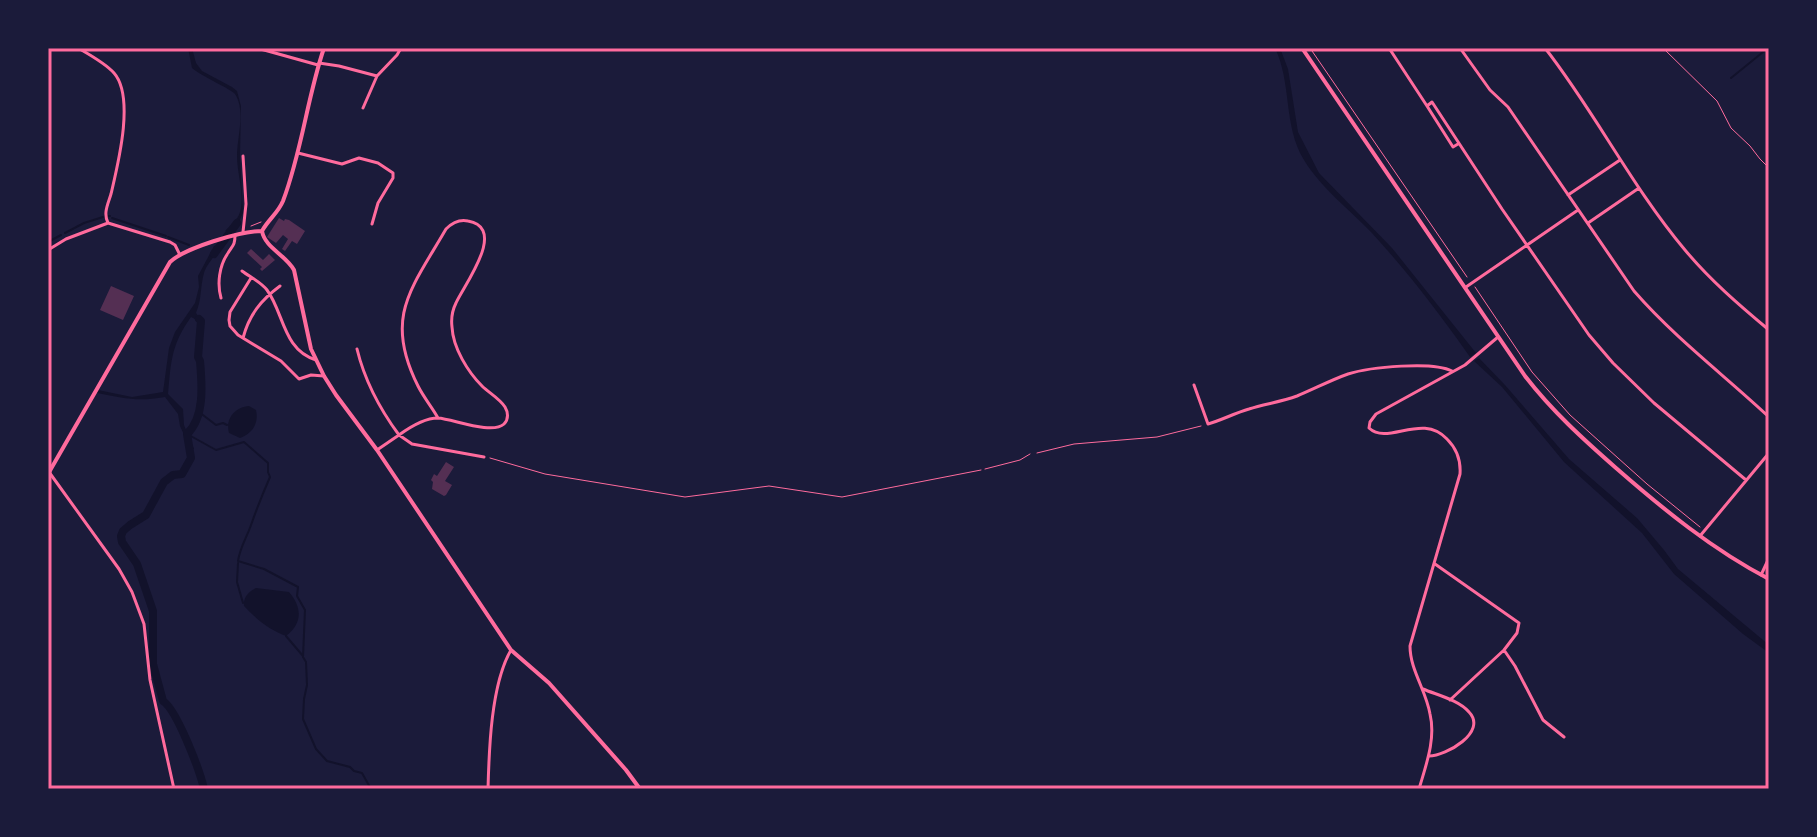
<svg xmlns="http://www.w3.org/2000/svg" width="1817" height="837" viewBox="0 0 1817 837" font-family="Quicksand,sans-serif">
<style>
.water{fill:#12122b}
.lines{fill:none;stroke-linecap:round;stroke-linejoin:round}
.stream{stroke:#12122b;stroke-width:2}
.river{stroke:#12122b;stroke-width:8}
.building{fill:#542f53}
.path{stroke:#ff6b9d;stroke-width:1}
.service{stroke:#ff6b9d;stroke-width:1}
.minor{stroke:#ff6b9d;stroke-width:3}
.tertiary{stroke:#ff6b9d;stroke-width:3}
.secondary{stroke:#ff6b9d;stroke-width:4}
.neatline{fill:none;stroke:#ff6b9d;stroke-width:3}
</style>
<rect width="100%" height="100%" fill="#1b1b3a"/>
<path class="water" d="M188 48H192L196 63 202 71 232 87 237 91 241 106 240 158 243 213 235 230 225 231C231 225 237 221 240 212 245 195 237 174 237 156 237 137 246 111 235 94 231 89 201 76 192 68Z
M1275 48H1280L1288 69 1298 132 1319 173 1392 248 1476 353 1470 357C1440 314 1407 271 1371 232 1349 209 1321 188 1304 160 1283 126 1292 83 1275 48Z
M223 245C217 254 207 263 204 273 200 287 202 299 196 313L202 321V330L198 329 199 321 191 317C171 345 171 362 168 394L183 409 184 425 194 449 188 451 185 437 180 426 178 414 165 397C137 402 124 398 97 393L98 390 132 397 163 392 169 348 175 332 195 303 199 287 198 276 214 246Z
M1479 358 1505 385 1569 459 1637 518 1664 550 1678 569 1769 645V653L1743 634 1674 574 1642 533 1564 462 1502 387 1474 361Z
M249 406 256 410C259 423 253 433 240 438L229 433C225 419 235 407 249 406Z
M256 588 289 592C302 607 303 623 286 636 270 630 256 619 244 606 243 598 248 592 256 588Z"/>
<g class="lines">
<path class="stream" d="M1731 78 1768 48
M108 216H110
M112 218 166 236
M65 233 84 223 103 217
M168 237 189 245
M48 242 61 235
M199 412 216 425 223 423 227 425
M189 435 216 450 244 442 268 463V472L270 477C263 493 257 508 251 525 247 537 240 547 238 561L264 569 298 587 297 596 305 610 303 657 306 662 307 685 304 699 303 719 316 749 327 761 350 767 354 771 362 773 371 789
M238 563 237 582 243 603
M286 636 303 656"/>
<path class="river" d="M214 254 237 223
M199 319 201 321 198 357 200 361C202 384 205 417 187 434L191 458 182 474 173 475 164 482 146 515 130 525 123 531 121 536 122 542 137 564 153 611V664L163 701C177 710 200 771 204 789"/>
</g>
<path class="building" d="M279 218 284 221 285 219 289 220 305 231 297 244 292 241 285 251 282 249 288 239 283 235 276 243 267 237Z
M251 249 263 260 269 254 275 260 262 271 260 269 262 267 247 253Z
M111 286 134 296 123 320 100 310Z
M446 462 454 467 445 481 452 485 446 495 444 496 432 489 433 482 431 480 434 474 437 476Z"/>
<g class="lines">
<path class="path" d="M1310 48 1467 277
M1663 48 1717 101 1731 128 1750 146 1760 159 1769 168
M251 226 261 222
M48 264 50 255
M1475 287 1532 372 1570 415 1647 484 1700 527
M1037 453 1074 444 1157 437 1201 426
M490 458 545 474 685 497 769 486 842 497 981 470"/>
<path class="service" d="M985 469 1020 460 1030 454"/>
<path class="minor" d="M48 48H49
M78 48C90 55 105 63 114 73 135 97 118 164 111 194 108 204 103 213 108 223
M257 48 318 65
M1389 48 1427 106 1432 102 1502 209 1589 335 1613 363 1654 403 1746 480
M1460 48 1490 90 1508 107 1634 291C1676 339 1723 374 1769 417
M1545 48C1595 112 1632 187 1685 250 1710 280 1739 305 1769 330
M319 63 339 66 377 76 397 55 401 48
M1427 106 1453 147 1458 144
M363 108 377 76
M298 153 342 164 359 158 378 163 393 173V178L378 203 372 224
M243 156 246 204 243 232
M1568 195 1620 160
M1588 223 1639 188
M48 250 66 239 108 223 170 242 175 245 180 255
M242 271C250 277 261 282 267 290 284 313 283 350 316 360
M251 278 230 312 229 320 230 326 238 335 281 361 299 379 311 375 324 376
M1466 287 1578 210
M221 298C217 284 219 266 228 253 233 245 235 245 235 235
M243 338C249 315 261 300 280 286
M357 349C365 382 379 408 399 435 410 427 424 418 438 418 453 419 492 435 504 424 509 419 508 412 505 407 499 398 489 393 482 386 468 372 453 348 452 327 451 319 452 311 456 303 464 285 508 228 468 221 459 219 452 223 446 229 412 288 383 317 418 386 424 398 432 407 438 418
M1194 385 1208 424C1222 420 1235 413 1249 409 1264 404 1281 402 1297 396 1314 389 1331 380 1348 374 1370 367 1433 361 1452 371
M377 450 399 435 412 444 484 457
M1700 536 1769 453
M1435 564 1519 623 1517 633 1504 650 1450 700
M1761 575 1769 558
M1504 650 1515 666 1543 720 1564 737
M1423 689C1437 695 1459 700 1469 712 1488 732 1446 756 1429 756"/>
<path class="tertiary" d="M49 472 119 569 132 592 144 624 150 680 174 789
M488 789C489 750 491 684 511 650
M1419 789C1426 765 1436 739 1430 714 1426 690 1410 670 1410 646L1460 474C1461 460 1457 449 1447 439 1422 412 1388 446 1369 428L1370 422 1376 414 1465 365 1498 337"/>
<path class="secondary" d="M1302 48 1525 376C1552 411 1583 439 1616 468 1663 509 1713 550 1769 579
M262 231C265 248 286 255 294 270L311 349 324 376 336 395 377 450 511 650 549 683 626 770 640 789
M262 231C268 220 278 213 283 201 302 151 307 98 324 48
M48 474 170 262C185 248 240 231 262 231"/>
</g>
<rect width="1817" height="837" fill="none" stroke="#1b1b3a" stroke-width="100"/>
<rect x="50" y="50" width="1717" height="737" class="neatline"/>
</svg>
